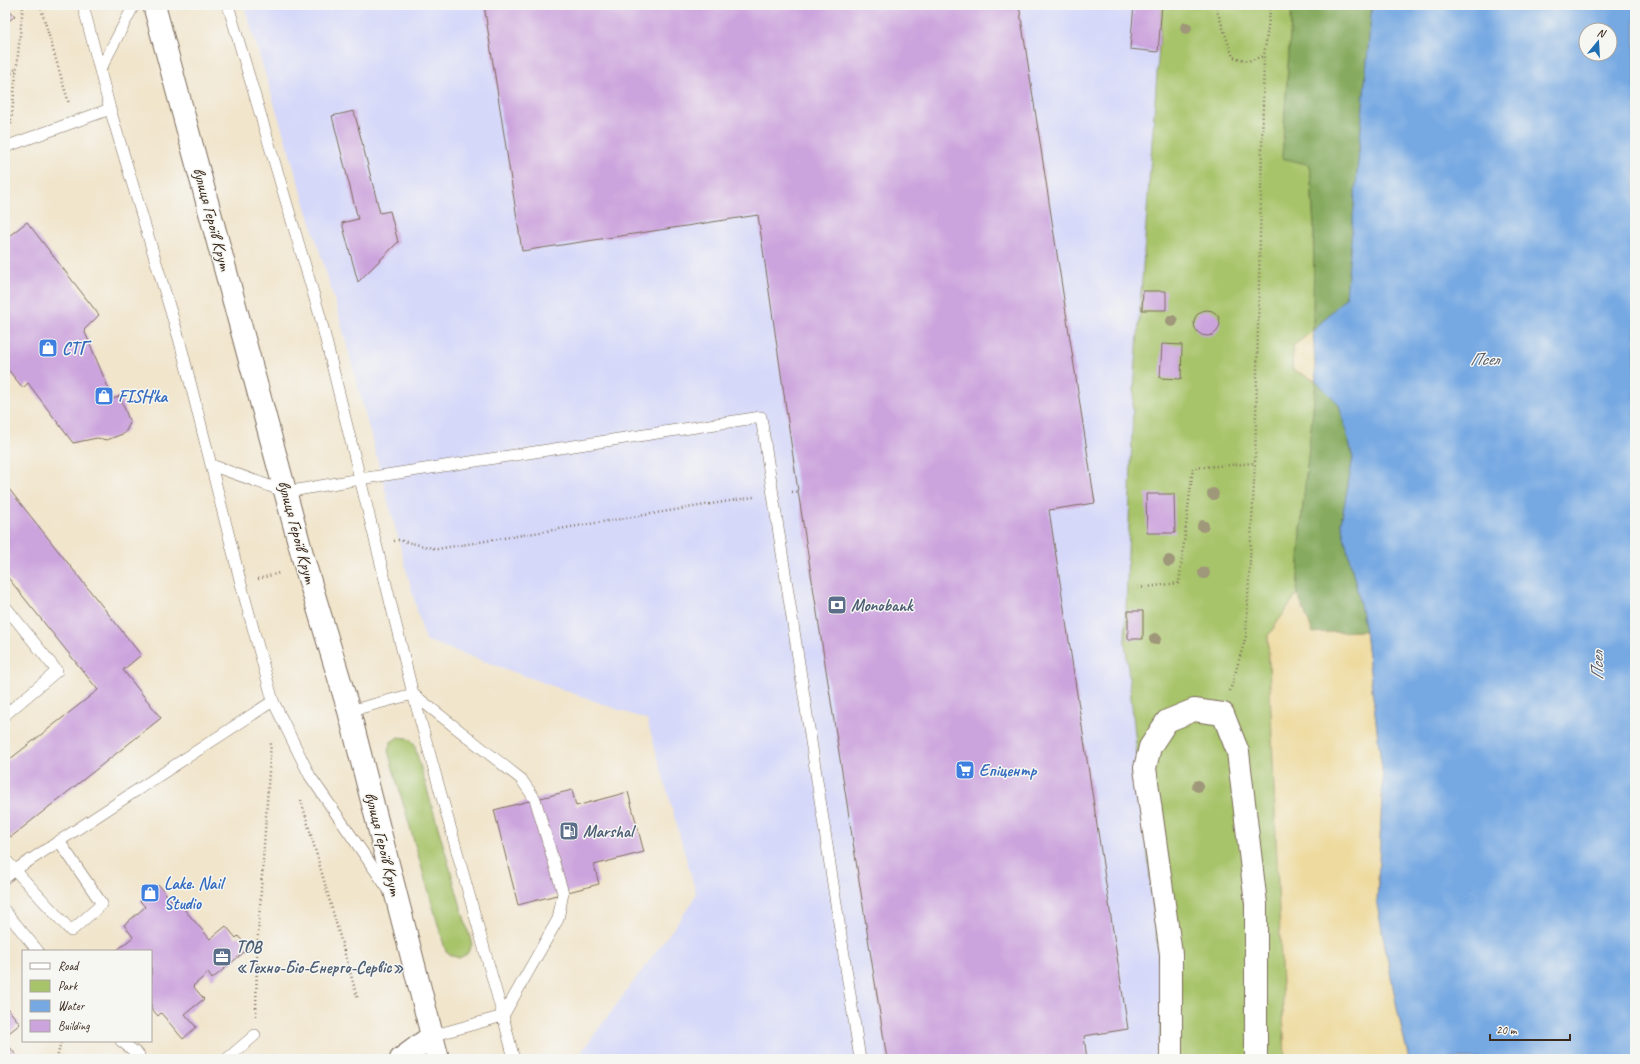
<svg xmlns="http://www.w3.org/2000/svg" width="1640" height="1064" viewBox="0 0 1640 1064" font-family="Caveat,sans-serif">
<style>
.built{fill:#d5d8f9}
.green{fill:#a8c46b;stroke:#727744}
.forest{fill:#86aa5f;stroke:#606a3e}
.sand{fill:#eeda9e;stroke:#94825e}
.water{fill:#76a8e2;stroke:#586980;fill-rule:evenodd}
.building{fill:#cca4dd}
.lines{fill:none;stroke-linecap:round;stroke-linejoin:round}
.service-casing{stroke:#7b6b5b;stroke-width:12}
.minor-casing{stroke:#7b6b5b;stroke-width:24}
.primary-casing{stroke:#7b6b5b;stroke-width:24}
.path{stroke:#7b6b5b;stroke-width:2.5;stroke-dasharray:1 3;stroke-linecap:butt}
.service{stroke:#fff;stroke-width:11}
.minor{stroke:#fff;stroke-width:22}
.primary{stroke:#fff;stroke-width:22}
.tree{fill:#9f9779}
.labels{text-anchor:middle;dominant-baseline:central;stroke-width:3;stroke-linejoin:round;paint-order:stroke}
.street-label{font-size:17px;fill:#3b2a1e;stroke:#f6f6f2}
.shop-label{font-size:17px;font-weight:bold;fill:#366cbe;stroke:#f6f6f2;text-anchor:start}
.service-label{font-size:17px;font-weight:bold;fill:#4e5e75;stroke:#f6f6f2;text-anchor:start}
.water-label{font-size:18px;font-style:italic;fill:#505663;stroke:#f6f6f2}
</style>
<rect width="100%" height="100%" fill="#f6f6f2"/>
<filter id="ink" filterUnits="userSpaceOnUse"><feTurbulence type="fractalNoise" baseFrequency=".025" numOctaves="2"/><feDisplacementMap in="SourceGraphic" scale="8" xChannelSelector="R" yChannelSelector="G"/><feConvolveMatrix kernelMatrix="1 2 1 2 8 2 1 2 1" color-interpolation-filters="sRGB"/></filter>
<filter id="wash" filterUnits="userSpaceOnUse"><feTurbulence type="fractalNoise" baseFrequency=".012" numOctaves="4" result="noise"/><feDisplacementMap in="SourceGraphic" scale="16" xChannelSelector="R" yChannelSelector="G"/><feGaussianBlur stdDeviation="0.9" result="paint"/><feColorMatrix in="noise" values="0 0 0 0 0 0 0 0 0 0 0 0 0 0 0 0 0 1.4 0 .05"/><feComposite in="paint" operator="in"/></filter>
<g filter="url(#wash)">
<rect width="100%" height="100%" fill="#f1e5cc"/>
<path class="built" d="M244 5H1162L1133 404 1125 641 1162 987 1159 1059H576L692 903 696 893 647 720 425 640 337 308Z"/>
<path class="green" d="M1162 5H1292L1282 157 1310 164 1314 226 1313 331 1293 346 1292 369 1316 381 1302 515 1297 594 1268 636 1285 1059H1159L1162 987 1125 641 1133 404Z
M398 737 407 738 414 744 472 945 467 954 459 958 450 955 446 952 388 751 391 742Z"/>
<path class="forest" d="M1292 5H1372L1346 297 1313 331 1314 226 1310 165 1282 158Z
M1316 381 1339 404 1353 458 1341 523 1358 594 1365 631 1313 633 1297 594 1302 515Z"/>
<path class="sand" d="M1313 331 1316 381 1292 369 1293 346Z
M1297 594 1313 633 1365 631 1383 778 1377 904 1398 1013 1409 1059H1285L1268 636Z"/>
<path class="water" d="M1372 5H1635V1059H1409L1398 1013 1377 904 1383 778 1365 631 1358 594 1341 523 1353 458 1339 404 1316 381 1313 331 1346 297ZM1586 30H1610V54H1586Z"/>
<g id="blocks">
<path class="building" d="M5 5 15 16 5 24Z
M484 5H1019L1095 503 1049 510 1128 1029 1084 1036 1087 1059H887L798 491 758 215 522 251Z
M1134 5H1162L1158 52 1130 49Z
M354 111 380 213 390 211 398 242 358 282 342 223 358 219 332 116Z
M27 222 99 315 84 330 113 399 120 396 130 423 125 433 107 440 97 438 73 443 28 383 23 388 5 366V239Z
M1143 291H1166V310H1142Z
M1194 323a13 13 0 1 1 26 0a13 13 0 1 1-26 0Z
M1162 344 1182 345 1181 379 1160 378Z
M5 484 141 655 123 670 161 718 11 837 5 830V763L98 690 5 574Z
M1146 494H1174L1175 533H1147Z
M1128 611H1143V639H1128Z
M572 790 576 806 628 792 644 852 594 865 599 884 518 905 494 810Z
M159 885 174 904 177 901 210 939 226 926 236 938 238 936 249 948 212 979 208 973 193 986 204 999 185 1014 196 1027 183 1039 161 1013 158 1016 151 1008V951H116L133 937 124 925 145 907 140 901Z
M5 1005 20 1024 5 1036Z
M5 1041 19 1059H5Z"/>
</g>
</g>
<g filter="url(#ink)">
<use href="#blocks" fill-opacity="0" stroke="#7b6b5b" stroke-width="1"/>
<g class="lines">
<defs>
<path id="service" d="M83 5 110 109 180 342 241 584 273 701 310 776 388 889
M228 5 320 316 413 694 503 1016
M100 70 134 5
M5 147 110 109
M211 465 286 492 360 479 761 417 860 1059
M5 606 57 671 5 715
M413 694 521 779 535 799 563 893 558 919 503 1016
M349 711 413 694
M5 859 15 870 273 701
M5 878 15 870 71 931 102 904 59 841
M5 911 38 951
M432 1036 503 1016 514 1059
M121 1041 139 1055
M227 1059 255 1035"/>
<path id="minor" d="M1171 1059V954L1145 768 1150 747 1167 721 1194 710 1223 714 1238 752 1256 904V1059"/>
<path id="primary" d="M154 5 305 565 349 711 438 1059
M401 1059 432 1036"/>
</defs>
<use href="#service" class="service-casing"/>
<use href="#minor" class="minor-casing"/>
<use href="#primary" class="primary-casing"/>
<path class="path" d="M40 5 69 104
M1215 5 1233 57 1248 61 1264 56
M5 78 16 69
M11 124 23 5
M792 492 798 491
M394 541 398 540 437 549 754 497
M258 579 279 573
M1138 588 1179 583 1193 468 1255 463
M1230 691 1246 636 1255 463 1264 56 1271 5
M301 800 358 1000
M256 1016 257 950 271 742
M57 1059 61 1041"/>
<use href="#service" class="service"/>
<use href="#minor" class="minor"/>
<use href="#primary" class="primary"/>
</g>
<g class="tree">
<circle cx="1186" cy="28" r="6"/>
<circle cx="1172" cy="321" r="6"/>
<circle cx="1213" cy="494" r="6"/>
<circle cx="1203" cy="526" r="6"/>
<circle cx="1169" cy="561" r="6"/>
<circle cx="1204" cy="573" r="6"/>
<circle cx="1155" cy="639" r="6"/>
<circle cx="1198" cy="786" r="6"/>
</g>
</g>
<defs>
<symbol id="shop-square" viewBox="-11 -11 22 22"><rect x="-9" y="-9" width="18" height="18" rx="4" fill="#3f7fe0" stroke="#f6f6f2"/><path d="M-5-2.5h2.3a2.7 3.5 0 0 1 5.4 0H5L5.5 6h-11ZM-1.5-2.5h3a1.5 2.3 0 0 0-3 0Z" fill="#fff"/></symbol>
<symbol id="bank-square" viewBox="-11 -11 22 22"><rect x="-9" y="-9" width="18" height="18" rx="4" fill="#5c6f8a" stroke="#f6f6f2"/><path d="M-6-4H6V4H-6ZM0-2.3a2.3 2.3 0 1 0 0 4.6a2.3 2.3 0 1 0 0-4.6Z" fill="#fff"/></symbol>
<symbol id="supermarket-square" viewBox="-11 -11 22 22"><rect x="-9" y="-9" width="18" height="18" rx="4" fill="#3f7fe0" stroke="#f6f6f2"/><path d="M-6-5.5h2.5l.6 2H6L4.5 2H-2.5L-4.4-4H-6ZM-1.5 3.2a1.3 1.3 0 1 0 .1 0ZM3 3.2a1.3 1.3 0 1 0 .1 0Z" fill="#fff"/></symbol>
<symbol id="fuel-square" viewBox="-11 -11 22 22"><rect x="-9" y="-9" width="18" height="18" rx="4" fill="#5c6f8a" stroke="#f6f6f2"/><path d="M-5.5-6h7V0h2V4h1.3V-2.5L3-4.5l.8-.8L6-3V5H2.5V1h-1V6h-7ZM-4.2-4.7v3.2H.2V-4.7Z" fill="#fff"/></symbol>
<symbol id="office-square" viewBox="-11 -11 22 22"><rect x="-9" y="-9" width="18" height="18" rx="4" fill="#5c6f8a" stroke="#f6f6f2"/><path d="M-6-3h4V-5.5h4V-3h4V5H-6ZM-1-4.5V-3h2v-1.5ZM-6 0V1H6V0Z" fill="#fff"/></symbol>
</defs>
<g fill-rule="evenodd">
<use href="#shop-square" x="37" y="337" width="22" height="22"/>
<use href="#shop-square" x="93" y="385" width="22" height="22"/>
<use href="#bank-square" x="826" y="594" width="22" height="22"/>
<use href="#supermarket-square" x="954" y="759" width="22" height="22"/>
<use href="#fuel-square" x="558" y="820" width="22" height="22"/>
<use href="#shop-square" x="139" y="882" width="22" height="22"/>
<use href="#office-square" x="211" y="946" width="22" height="22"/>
</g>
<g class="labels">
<g class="street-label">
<text transform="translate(212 219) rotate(75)">вулиця Героїв Крут</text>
<text transform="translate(297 532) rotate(75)">вулиця Героїв Крут</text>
<text transform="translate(383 844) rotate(76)">вулиця Героїв Крут</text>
</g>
<g class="shop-label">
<text x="62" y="348">СТГ</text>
<text x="118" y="396">FISH'ka</text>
<text x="979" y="770">Епіцентр</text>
<text x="164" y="883">Lake. Nail<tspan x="164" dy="20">Studio</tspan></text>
</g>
<g class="service-label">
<text x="851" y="605">Monobank</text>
<text x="583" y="831">Marshal</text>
<text x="236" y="947">ТОВ<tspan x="236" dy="20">«Техно-Біо-Енерго-Сервіс»</tspan></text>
</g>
<g class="water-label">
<text x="1484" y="359">Псел</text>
<text transform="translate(1597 666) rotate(-90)">Псел</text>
</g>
</g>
<rect width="1640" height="1064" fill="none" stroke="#f6f6f2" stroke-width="20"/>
<rect x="22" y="950" width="130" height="92" fill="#f6f6f2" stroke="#aba49d"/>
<rect x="30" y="963" width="20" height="6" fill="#ffffff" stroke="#aba49d"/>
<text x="58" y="970" font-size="12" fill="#3b2a1e">Road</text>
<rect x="30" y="980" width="20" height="12" fill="#a8c46b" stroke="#aba49d"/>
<text x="58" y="990" font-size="12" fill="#3b2a1e">Park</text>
<rect x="30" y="1000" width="20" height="12" fill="#76a8e2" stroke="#aba49d"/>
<text x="58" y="1010" font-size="12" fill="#3b2a1e">Water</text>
<rect x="30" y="1020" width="20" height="12" fill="#cca4dd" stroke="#aba49d"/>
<text x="58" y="1030" font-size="12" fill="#3b2a1e">Building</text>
<g transform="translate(1598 42) rotate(18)"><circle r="19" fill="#f6f6f2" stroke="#aba49d"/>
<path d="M0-3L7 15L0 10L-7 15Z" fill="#1f6fb2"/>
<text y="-6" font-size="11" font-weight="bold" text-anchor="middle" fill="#3b2a1e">N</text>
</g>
<path d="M1490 1034v6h80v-6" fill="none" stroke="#3b2a1e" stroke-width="2"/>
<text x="1496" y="1034" font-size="12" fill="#3b2a1e" stroke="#f6f6f2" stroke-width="3" paint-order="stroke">20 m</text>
</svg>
